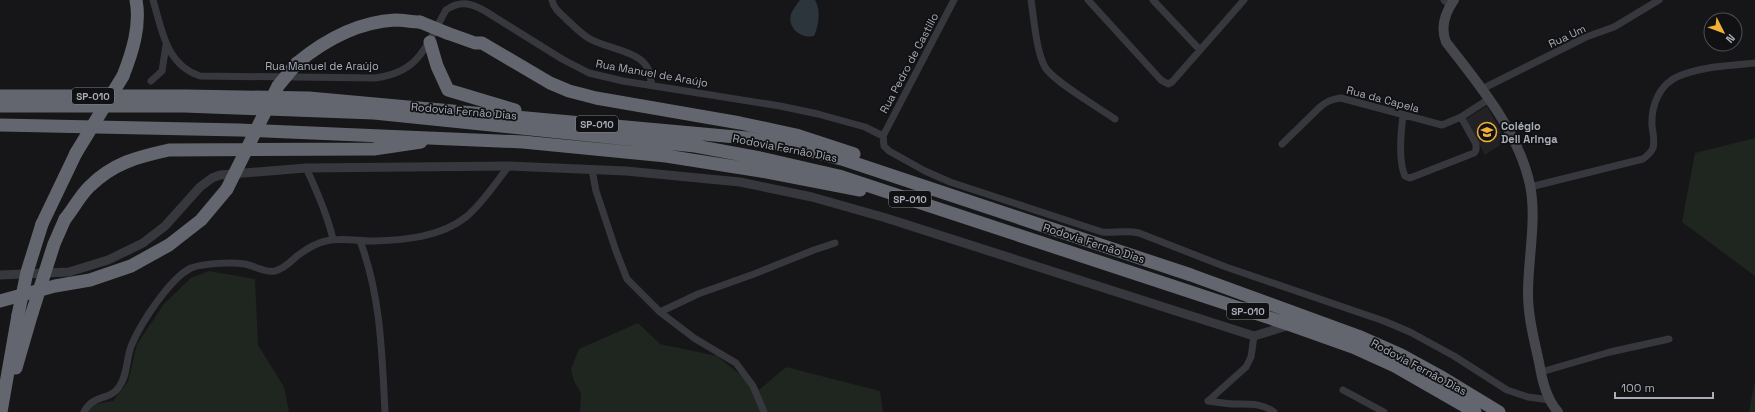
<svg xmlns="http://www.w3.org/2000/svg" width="1755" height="412" viewBox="0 0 1755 412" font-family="'Space Grotesk',sans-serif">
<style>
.built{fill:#222225}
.green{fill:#1e261f}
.water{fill:#2c353c}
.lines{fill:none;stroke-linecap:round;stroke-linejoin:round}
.minor{stroke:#37383d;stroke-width:7}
.tertiary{stroke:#37383d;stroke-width:9}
.secondary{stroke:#45474d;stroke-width:10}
.motorway{stroke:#63666e;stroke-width:13}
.motorway-bridge{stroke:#63666e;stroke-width:13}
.labels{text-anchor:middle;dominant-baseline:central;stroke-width:3.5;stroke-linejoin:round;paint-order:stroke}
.shield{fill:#111113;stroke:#7b7e86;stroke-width:1}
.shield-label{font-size:10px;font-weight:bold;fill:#a8adb8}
.street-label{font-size:11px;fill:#a8adb8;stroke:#111113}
.poi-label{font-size:11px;font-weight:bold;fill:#a8adb8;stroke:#111113;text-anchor:start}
</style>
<rect width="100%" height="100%" fill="#161618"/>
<path class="built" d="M1487 106 1506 141 1485 155 1466 119Z"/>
<path class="green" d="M1755 138V276L1682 222 1695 153Z
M209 271 255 279 258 345 284 387 289 412H87L95 404 113 401 128 382 137 344 164 304 191 278Z
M638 323 660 344 717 356 759 390 786 367 880 391 883 412H580L581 393 574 381 571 369 579 349Z
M1755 383V412H1749L1754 385Z"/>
<path class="water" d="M800 0H815C821 10 819 25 814 36 801 39 787 28 791 14 793 9 797 4 800 0Z"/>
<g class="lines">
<path class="minor" d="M153 0C162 30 166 65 200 76L375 78C421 72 426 45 446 10 460 0 471 3 485 11L562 59 589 73 623 81 780 106 818 114 865 127 883 136
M552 0C554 9 560 13 566 19 574 26 581 34 590 39 614 52 653 50 651 85
M1031 0C1034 18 1036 51 1045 67 1053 81 1099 108 1115 119
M1088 0 1161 80 1168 84 1172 82 1244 0
M1153 0 1200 50
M1444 0 1450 6
M151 81 162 71 166 45
M1482 89 1586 37 1614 27 1659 0
M1403 115C1401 131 1398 161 1405 176L1410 178 1474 153 1476 150V144L1461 117
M883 136 884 146 889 151 925 171 950 182 1102 232C1115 233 1126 230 1139 233L1226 267 1384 321 1410 332 1454 356 1507 390 1528 397 1550 400
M883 136 954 0
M1282 144 1320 107C1327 101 1332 99 1341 98L1442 125 1461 117 1489 99
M306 168C317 191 327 214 333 239
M592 170 596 191 616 251 627 279 660 312 694 338 736 363 753 386 764 412
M1530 187 1643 159C1647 156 1651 153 1653 148 1655 141 1653 133 1652 126 1651 106 1659 84 1679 76 1703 66 1730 66 1755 63
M360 241C381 296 382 355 385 412
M660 312 698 294 754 274 814 250 835 243
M1541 372 1610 352 1669 339
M1343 390 1384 412
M1208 401 1246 367 1251 357 1254 336
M1208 401C1217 402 1226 404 1234 404 1249 404 1262 403 1274 412
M84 412C94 393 110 401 119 387 128 375 126 357 132 344 141 323 170 278 191 268 204 263 232 262 245 264 255 266 265 273 275 271 284 269 290 262 297 256 305 250 316 243 326 241 341 237 359 241 374 241 405 240 441 237 466 217 483 203 496 182 509 166"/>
<path class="tertiary" d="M0 275 69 272 108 260 143 243 165 226 200 187 212 178 220 175 306 168 509 166 626 171 740 182 812 197 886 218 1254 336 1290 325"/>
<path class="secondary" d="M1454 0C1445 13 1440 27 1446 42 1479 85 1518 130 1530 185 1537 219 1528 258 1528 293 1528 317 1534 339 1539 362 1542 380 1546 398 1558 412"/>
<path class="motorway" d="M447 33 475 43H482L550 83 569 91 596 98 740 123 796 135 854 154
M430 42 437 66 448 90 515 110
M297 63C325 40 358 22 395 20 403 20 412 22 420 22
M123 76C132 53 141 26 136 0
M0 96H186L309 98 747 138 799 148 845 160 1191 275 1358 336 1401 355 1443 378 1499 412
M0 106H184L374 113 695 146 760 158 839 176 1291 325 1353 347 1395 366 1475 412
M0 125 240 130 523 142 666 156 761 171 860 190
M65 219C73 209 80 196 89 187 113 163 137 157 169 150L374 149 421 142
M42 224 76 153
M0 301 55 286 90 280 131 266 169 245 201 220 227 189
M16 368 32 313
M1 412 18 315"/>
<path class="motorway-bridge" d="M420 22 447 33
M76 153 123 76
M227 189 278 86 297 63
M32 313 54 244 65 219
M18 315 27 272 42 224"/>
</g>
<defs>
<symbol id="school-ring" viewBox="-11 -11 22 22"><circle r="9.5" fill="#111113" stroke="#f2b134" stroke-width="1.5"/><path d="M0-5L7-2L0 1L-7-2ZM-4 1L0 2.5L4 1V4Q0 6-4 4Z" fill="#f2b134"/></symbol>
</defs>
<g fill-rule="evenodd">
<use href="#school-ring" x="1476" y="121" width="22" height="22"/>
</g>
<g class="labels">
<g class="shield">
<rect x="72" y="88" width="42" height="16" rx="3"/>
<rect x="576" y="116" width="42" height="16" rx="3"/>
<rect x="889" y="191" width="42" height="16" rx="3"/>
<rect x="1227" y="303" width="42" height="16" rx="3"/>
</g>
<g class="shield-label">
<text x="93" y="96">SP-010</text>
<text x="597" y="124">SP-010</text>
<text x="910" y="199">SP-010</text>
<text x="1248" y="311">SP-010</text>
</g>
<g class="street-label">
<text transform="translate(1567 36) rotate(-25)">Rua Um</text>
<text transform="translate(909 63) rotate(-62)">Rua Pedro de Castillo</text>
<text x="322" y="66">Rua Manuel de Araújo</text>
<text transform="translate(652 73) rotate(10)">Rua Manuel de Araújo</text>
<text transform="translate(1383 99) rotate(15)">Rua da Capela</text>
<text transform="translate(464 111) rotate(5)">Rodovia Fernão Dias</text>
<text transform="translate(785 148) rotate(11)">Rodovia Fernão Dias</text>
<text transform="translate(1094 243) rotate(18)">Rodovia Fernão Dias</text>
<text transform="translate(1419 367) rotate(28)">Rodovia Fernão Dias</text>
</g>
<g class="poi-label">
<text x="1501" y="126">Colégio<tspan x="1501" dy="13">Dell Aringa</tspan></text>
</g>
</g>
<g transform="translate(1723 32) rotate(132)"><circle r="19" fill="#111113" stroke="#4d4f55"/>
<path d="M0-3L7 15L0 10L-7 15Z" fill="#f2b134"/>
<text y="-6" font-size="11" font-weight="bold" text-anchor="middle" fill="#a8adb8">N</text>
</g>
<path d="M1615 392v6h98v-6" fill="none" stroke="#a8adb8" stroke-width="2"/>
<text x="1621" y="392" font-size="12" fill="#a8adb8" stroke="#111113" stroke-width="3" paint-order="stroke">100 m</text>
</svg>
